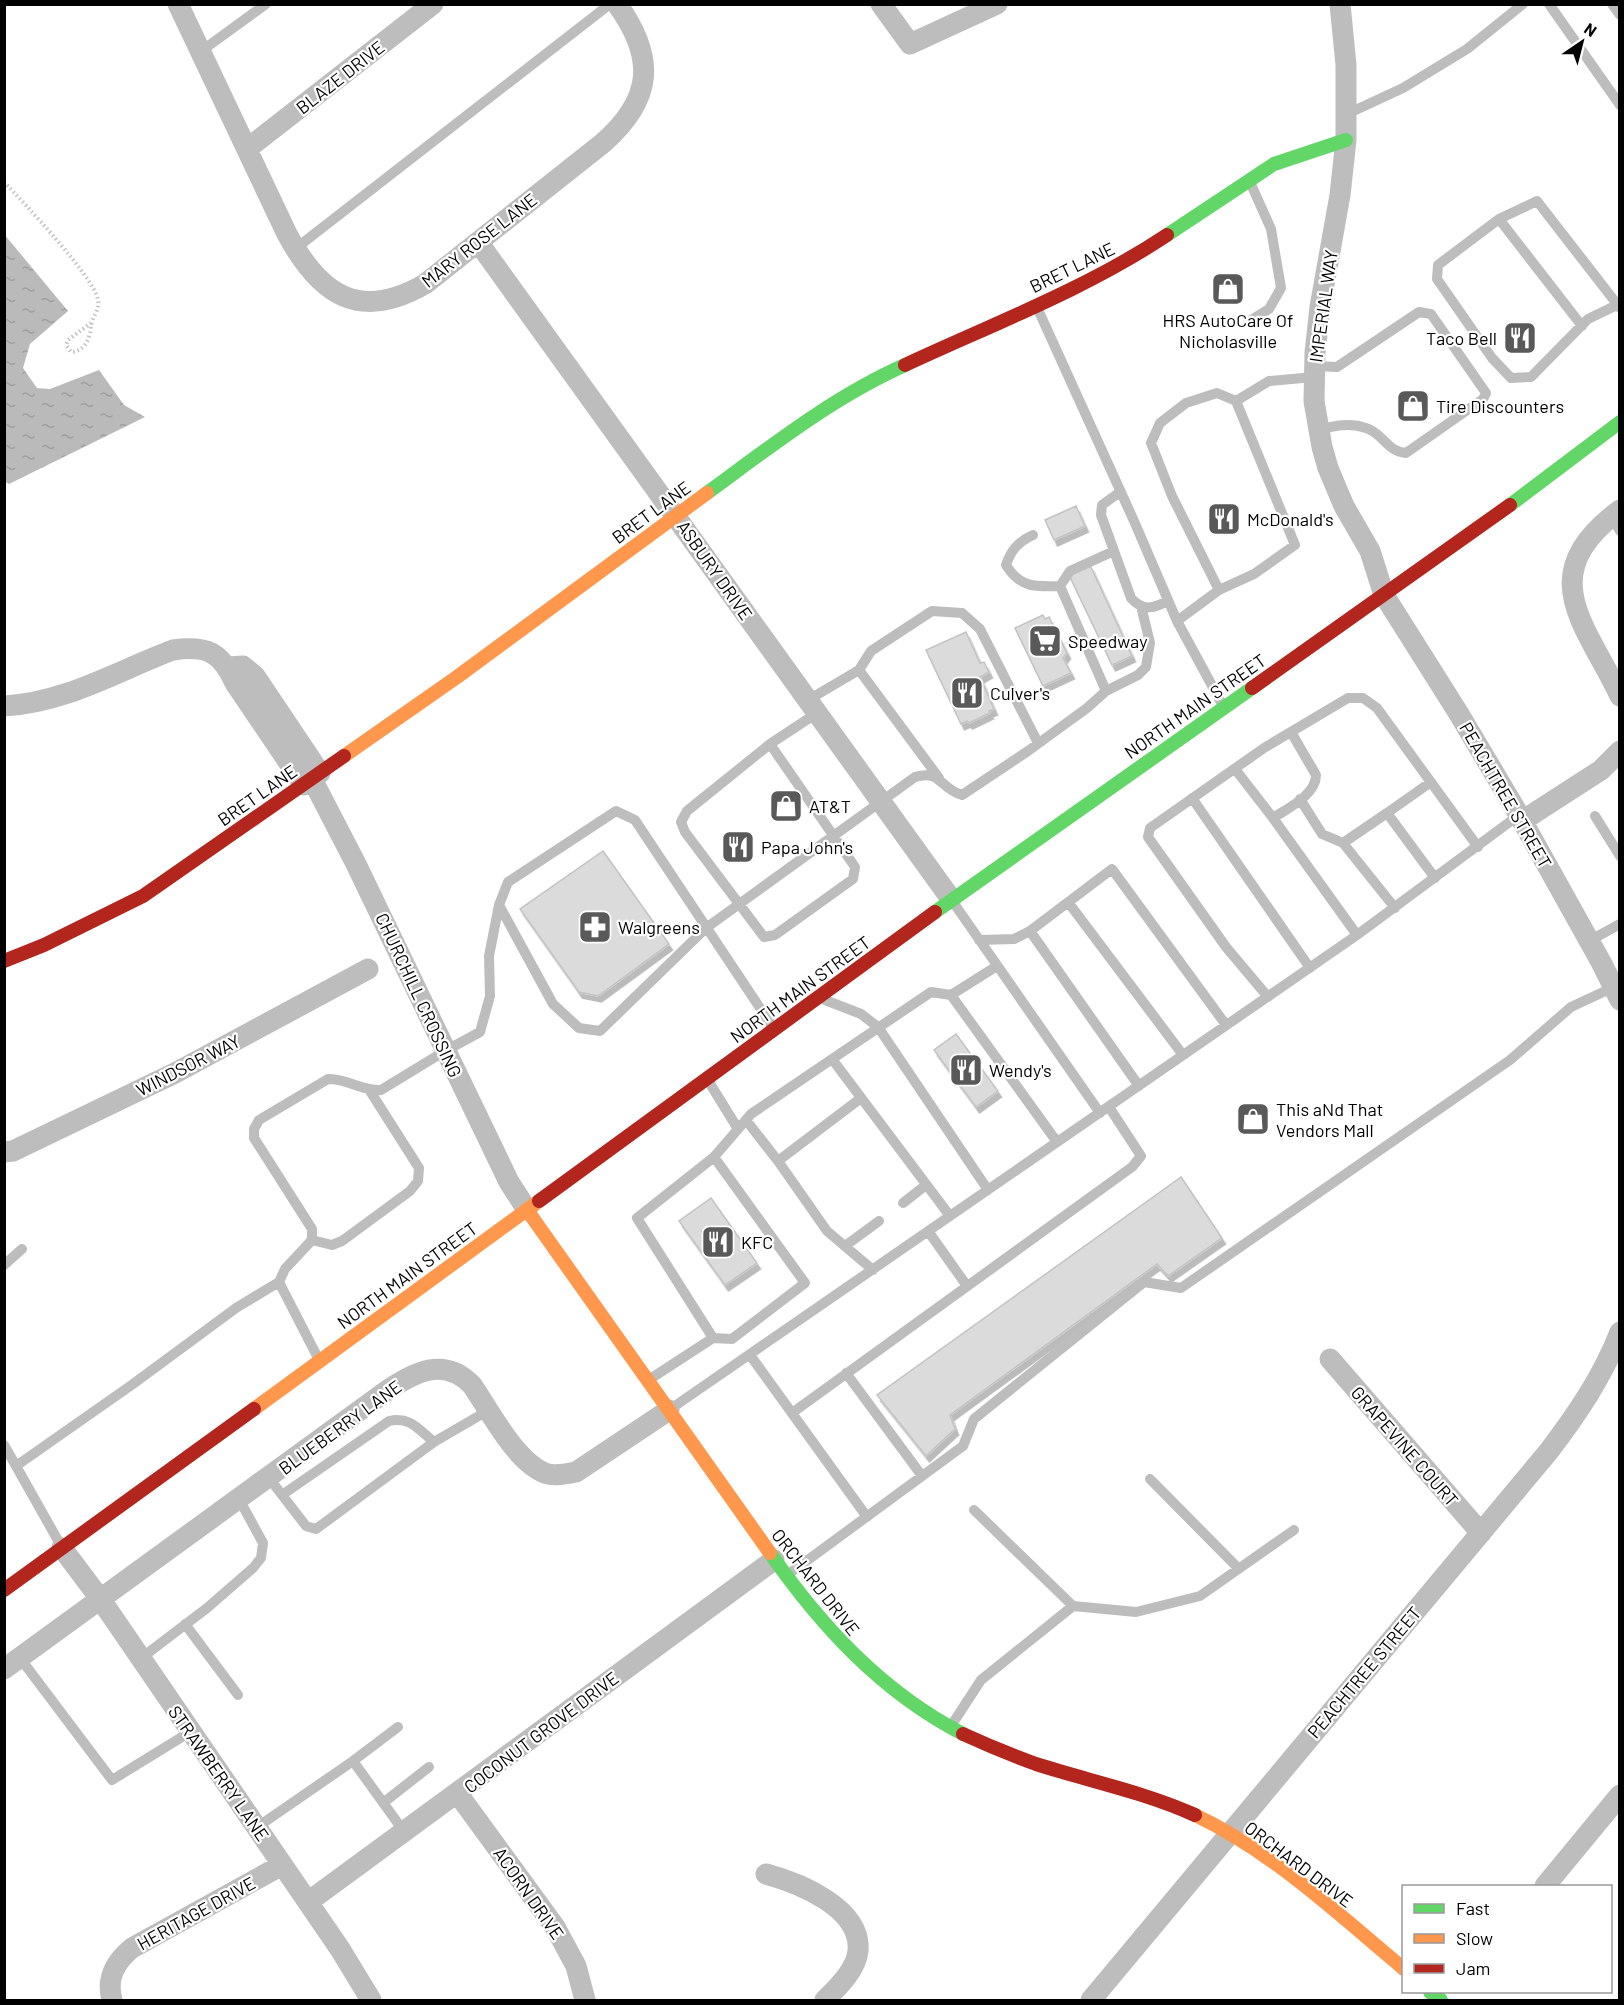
<svg xmlns="http://www.w3.org/2000/svg" width="1624" height="2005" viewBox="0 0 1624 2005" font-family="Barlow,sans-serif">
<style>
.water{fill:url(#water-ripples)}
.building{fill:#dbdbdb;stroke:#c3c3c3;stroke-width:1.5;filter:url(#shadow)}
.lines{fill:none;stroke-linecap:round;stroke-linejoin:round}
.path{stroke:#c2c2c2;stroke-width:4;stroke-dasharray:1.5 3;stroke-linecap:butt}
.lane{stroke:#bdbdbd;stroke-width:10}
.street{stroke:#bdbdbd;stroke-width:21}
.fast{stroke:#63d668;stroke-width:14}
.slow{stroke:#ff974d;stroke-width:14}
.jam{stroke:#b3261e;stroke-width:14}
.labels{text-anchor:middle;dominant-baseline:central;stroke-width:4.5;stroke-linejoin:round;paint-order:stroke}
.street-label{font-size:18px;fill:#000;stroke:#fff}
.poi-label{font-size:18px;fill:#000;stroke:#fff;text-anchor:start}
</style>
<defs>
<pattern id="water-ripples" width="26" height="14" patternUnits="userSpaceOnUse" patternTransform="scale(1.5)"><rect width="26" height="14" fill="#bababa"/><path d="M2 4q2-2 4 0t4 0M15 11q2-2 4 0t4 0" fill="none" stroke="#9e9e9e"/></pattern>
<filter id="shadow"><feDropShadow dx="3.5" dy="6" stdDeviation="0" flood-color="#0004"/></filter>
</defs>
<rect width="100%" height="100%" fill="#fff"/>
<path class="water" d="M4 234 68 311 30 344 23 368 37 388 50 389 99 370 124 405 145 417 9 484 4 481Z"/>
<path class="building" d="M1076 506 1085 526 1054 540 1045 520Z
M1090 565 1132 656 1112 665 1069 575Z
M1043 615 1045 619 1049 617 1067 653 1063 658 1071 673 1043 686 1015 628Z
M966 632 980 663 984 662 989 672 980 677 994 709 989 711 990 713 969 723 967 721 961 724 926 650Z
M603 851 669 944 598 996 579 992 520 909Z
M956 1034 998 1091 976 1107 934 1050Z
M1181 1177 1222 1238 1168 1276 1157 1264 950 1415 955 1429 926 1456 877 1395Z
M711 1198 757 1263 725 1285 679 1221Z"/>
<g class="lines">
<path class="path" d="M4 182C24 203 94 277 98 300 100 310 92 317 91 326 90 339 85 351 71 352L66 345 68 340 91 323"/>
<path class="lane" d="M1549 4 1620 105
M1612 4 1620 15
M200 52 266 4
M1347 114 1403 88 1467 49 1523 4
M1499 219 1582 326
M295 249 610 4
M1036 305 1134 521 1177 621 1222 704
M1617 305 1588 319 1531 377 1511 378 1492 358 1437 279 1438 265 1499 219 1537 201 1620 308
M1248 322 1269 309 1281 288 1271 229 1250 182
M1315 366 1337 367 1419 312 1431 314 1486 393 1483 399 1406 453C1386 451 1383 433 1366 428 1350 422 1334 426 1318 430
M1236 401 1269 381 1314 377
M1120 492 1102 505 1101 515 1131 598C1143 612 1154 608 1168 601
M1611 516 1620 531
M1033 535C1018 542 1011 550 1006 565 1020 588 1036 587 1060 586
M1177 621 1219 590 1254 574 1295 545 1236 401 1217 393 1186 403 1160 423 1151 443 1172 496 1219 590
M859 670 871 651 932 611 962 613 980 629 1038 743
M1106 691 1060 586 1070 571 1114 551
M808 700 859 670 939 778
M770 744 855 867 853 879 775 935 764 937 685 832 681 822 687 811 770 744 817 713
M1235 769 1273 818 1357 935
M1192 798 1310 968
M1300 799 1322 834 1343 843 1395 908
M1387 813 1431 782
M1595 816 1620 856
M1273 818C1288 808 1316 795 1316 775L1291 732
M1343 843 1387 813 1435 878
M953 902 1100 1113
M1068 902 1183 1055
M499 905 553 1004 579 1028 600 1031 706 928 915 777C941 769 940 789 962 795L1028 751 1087 708 1106 691 1138 675 1146 667 1150 643 1141 606
M979 940 1014 939 1030 931
M1589 941 1620 924
M951 995 997 966
M1268 997 1226 947 1148 837 1150 828 1264 748 1348 698H1363L1377 708 1478 847
M825 1000 861 1014 878 1027 988 1190
M832 1059 950 1216
M709 1082 738 1129
M1139 1086 1030 931 1112 869 1226 1025
M746 1120 778 1161 827 1231 873 1270
M778 1161 861 1098
M903 1203 926 1185
M928 1231 967 1286
M312 1240 332 1245 342 1241 410 1191 418 1181 419 1168 370 1091
M845 1246 879 1221
M4 1265 22 1249
M713 1338 637 1218 714 1157 751 1114 931 992 951 995 1057 1142
M750 1355 867 1517
M318 1358 279 1282 285 1269 312 1240V1229L254 1138V1129L259 1120 328 1079C349 1079 361 1091 381 1090L445 1051 480 1032 490 996 489 956 499 905 508 882 616 811 635 820 774 1029
M846 1373 922 1476
M650 1379 713 1338 732 1339 805 1283 714 1157
M669 1410 1357 935 1519 815
M792 1413 1132 1167 1141 1156 1109 1107
M4 1445 16 1466
M269 1478 306 1526 316 1529 434 1442 489 1410
M1150 1479 1239 1569
M282 1495 389 1421C410 1416 419 1430 434 1442
M974 1510 1073 1606
M60 1544 16 1466 133 1384 236 1308 279 1282
M786 1576 963 1446 974 1419 1144 1282 1181 1288 1510 1060 1571 1007 1614 987
M185 1624 238 1695
M20 1658 112 1780 190 1732
M140 1659 207 1608 253 1568 261 1558 263 1543 239 1499
M951 1726 981 1680 1073 1606 1136 1612 1200 1596 1294 1530
M353 1761 398 1727
M383 1803 429 1767
M256 1828 353 1761 405 1833"/>
<path class="street" d="M178 4 287 234C320 295 359 322 425 284L603 143C653 99 656 58 617 4
M881 4 910 44 997 4
M1340 4 1346 65V140L1340 195 1320 307 1315 353 1314 401 1322 447 1328 468 1344 506 1370 551 1384 595 1459 714 1519 815 1601 962 1620 1000
M247 149 433 4
M478 242 951 899
M1620 510C1532 575 1586 624 1620 696
M228 667 243 666 255 676 320 773
M4 706C65 703 117 671 173 650 207 645 221 652 235 683L304 785
M312 779 356 864 509 1182 527 1210
M1522 821 1601 770 1620 751
M4 1152 13 1151 175 1073 368 969
M1330 1359 1481 1533
M62 1548 101 1600 340 1949 371 2000
M4 1669 385 1392C414 1372 444 1356 472 1385 490 1411 517 1465 548 1474 557 1476 566 1474 576 1472L669 1410
M458 1794 555 1927 576 1966 585 2000
M766 1874C799 1883 862 1908 858 1951 856 1970 838 1987 825 2000
M1545 1886 1620 1795
M308 1902 774 1560
M112 2000C106 1978 115 1962 132 1948L282 1865
M1091 2000 1549 1451C1577 1414 1603 1376 1620 1332"/>
<path class="fast" d="M1167 235 1274 164 1346 140
M707 493C770 447 833 397 905 365
M1510 505 1620 422
M935 912 1252 688
M770 1553C822 1627 882 1692 963 1734
M1430 1992 1441 2000"/>
<path class="slow" d="M344 756 457 677 707 493
M527 1210 770 1553
M254 1409 539 1201
M1195 1815C1273 1852 1338 1914 1404 1969"/>
<path class="jam" d="M905 365C993 324 1086 289 1167 235
M1252 688 1510 505
M4 961 44 945 143 896 344 756
M539 1201 935 912
M4 1590 254 1409
M963 1734C987 1745 1011 1755 1036 1764 1089 1781 1144 1792 1195 1815"/>
</g>
<defs>
<symbol id="shop-square" viewBox="-11 -11 22 22"><rect x="-9" y="-9" width="18" height="18" rx="4" fill="#595959" stroke="#fff"/><path d="M-5-2.5h2.3a2.7 3.5 0 0 1 5.4 0H5L5.5 6h-11ZM-1.5-2.5h3a1.5 2.3 0 0 0-3 0Z" fill="#fff"/></symbol>
<symbol id="restaurant-square" viewBox="-11 -11 22 22"><rect x="-9" y="-9" width="18" height="18" rx="4" fill="#595959" stroke="#fff"/><path d="M-5-6h1v4h1v-4h1v4h1v-4h1v5L-1.5 .5V6h-2V.5L-5-1ZM5-6V6H3V1.5H1.5Q1.5-4 5-6Z" fill="#fff"/></symbol>
<symbol id="supermarket-square" viewBox="-11 -11 22 22"><rect x="-9" y="-9" width="18" height="18" rx="4" fill="#595959" stroke="#fff"/><path d="M-6-5.5h2.5l.6 2H6L4.5 2H-2.5L-4.4-4H-6ZM-1.5 3.2a1.3 1.3 0 1 0 .1 0ZM3 3.2a1.3 1.3 0 1 0 .1 0Z" fill="#fff"/></symbol>
<symbol id="pharmacy-square" viewBox="-11 -11 22 22"><rect x="-9" y="-9" width="18" height="18" rx="4" fill="#595959" stroke="#fff"/><path d="M-2-6h4v4h4v4h-4v4h-4v-4h-4v-4h4Z" fill="#fff"/></symbol>
</defs>
<g fill-rule="evenodd">
<use href="#shop-square" x="1209" y="270" width="38" height="38"/>
<use href="#restaurant-square" x="1501" y="319" width="38" height="38"/>
<use href="#shop-square" x="1394" y="387" width="38" height="38"/>
<use href="#restaurant-square" x="1205" y="500" width="38" height="38"/>
<use href="#supermarket-square" x="1026" y="622" width="38" height="38"/>
<use href="#restaurant-square" x="948" y="674" width="38" height="38"/>
<use href="#shop-square" x="767" y="787" width="38" height="38"/>
<use href="#restaurant-square" x="719" y="828" width="38" height="38"/>
<use href="#pharmacy-square" x="576" y="908" width="38" height="38"/>
<use href="#restaurant-square" x="947" y="1051" width="38" height="38"/>
<use href="#shop-square" x="1234" y="1100" width="38" height="38"/>
<use href="#restaurant-square" x="699" y="1223" width="38" height="38"/>
</g>
<g class="labels">
<g class="street-label">
<text transform="translate(340 77) rotate(-38)">BLAZE DRIVE</text>
<text transform="translate(479 240) rotate(-38)">MARY ROSE LANE</text>
<text transform="translate(1072 267) rotate(-26)">BRET LANE</text>
<text transform="translate(1323 306) rotate(-82)">IMPERIAL WAY</text>
<text transform="translate(651 512) rotate(-36)">BRET LANE</text>
<text transform="translate(715 570) rotate(55)">ASBURY DRIVE</text>
<text transform="translate(1195 706) rotate(-35)">NORTH MAIN STREET</text>
<text transform="translate(257 795) rotate(-35)">BRET LANE</text>
<text transform="translate(1506 795) rotate(60)">PEACHTREE STREET</text>
<text transform="translate(800 989) rotate(-36)">NORTH MAIN STREET</text>
<text transform="translate(419 995) rotate(65)">CHURCHILL CROSSING</text>
<text transform="translate(188 1065) rotate(-27)">WINDSOR WAY</text>
<text transform="translate(407 1275) rotate(-36)">NORTH MAIN STREET</text>
<text transform="translate(340 1427) rotate(-36)">BLUEBERRY LANE</text>
<text transform="translate(1405 1446) rotate(49)">GRAPEVINE COURT</text>
<text transform="translate(816 1582) rotate(52)">ORCHARD DRIVE</text>
<text transform="translate(1364 1672) rotate(-50)">PEACHTREE STREET</text>
<text transform="translate(541 1732) rotate(-37)">COCONUT GROVE DRIVE</text>
<text transform="translate(219 1773) rotate(55)">STRAWBERRY LANE</text>
<text transform="translate(1299 1864) rotate(37)">ORCHARD DRIVE</text>
<text transform="translate(529 1893) rotate(55)">ACORN DRIVE</text>
<text transform="translate(196 1913) rotate(-29)">HERITAGE DRIVE</text>
</g>
<g class="poi-label">
<text x="1228" y="320" text-anchor="middle">HRS AutoCare Of<tspan x="1228" dy="21">Nicholasville</tspan></text>
<text x="1497" y="338" text-anchor="end">Taco Bell</text>
<text x="1436" y="406">Tire Discounters</text>
<text x="1247" y="519">McDonald's</text>
<text x="1068" y="641">Speedway</text>
<text x="990" y="693">Culver's</text>
<text x="809" y="806">AT&amp;T</text>
<text x="761" y="847">Papa John's</text>
<text x="618" y="927">Walgreens</text>
<text x="989" y="1070">Wendy's</text>
<text x="1276" y="1109">This aNd That<tspan x="1276" dy="21">Vendors Mall</tspan></text>
<text x="741" y="1242">KFC</text>
</g>
</g>
<rect width="1624" height="2005" fill="none" stroke="#000000" stroke-width="12"/>
<rect x="1402" y="1885" width="210" height="108" fill="#ffffff" stroke="#999999" stroke-width="1.5"/>
<rect x="1414" y="1904" width="30" height="9" fill="#63d668" stroke="#999999" stroke-width="1.5"/>
<text x="1456" y="1915" font-size="18" fill="#000000">Fast</text>
<rect x="1414" y="1934" width="30" height="9" fill="#ff974d" stroke="#999999" stroke-width="1.5"/>
<text x="1456" y="1945" font-size="18" fill="#000000">Slow</text>
<rect x="1414" y="1964" width="30" height="9" fill="#b3261e" stroke="#999999" stroke-width="1.5"/>
<text x="1456" y="1975" font-size="18" fill="#000000">Jam</text>
<g transform="translate(1582 42) rotate(35)" stroke="#ffffff" stroke-width="4.5" paint-order="stroke">
<path d="M0-4.5L10 22L0 15L-10 22Z" fill="#000000"/>
<text y="-9" font-size="16" font-weight="bold" text-anchor="middle" fill="#000000">N</text>
</g>
</svg>
